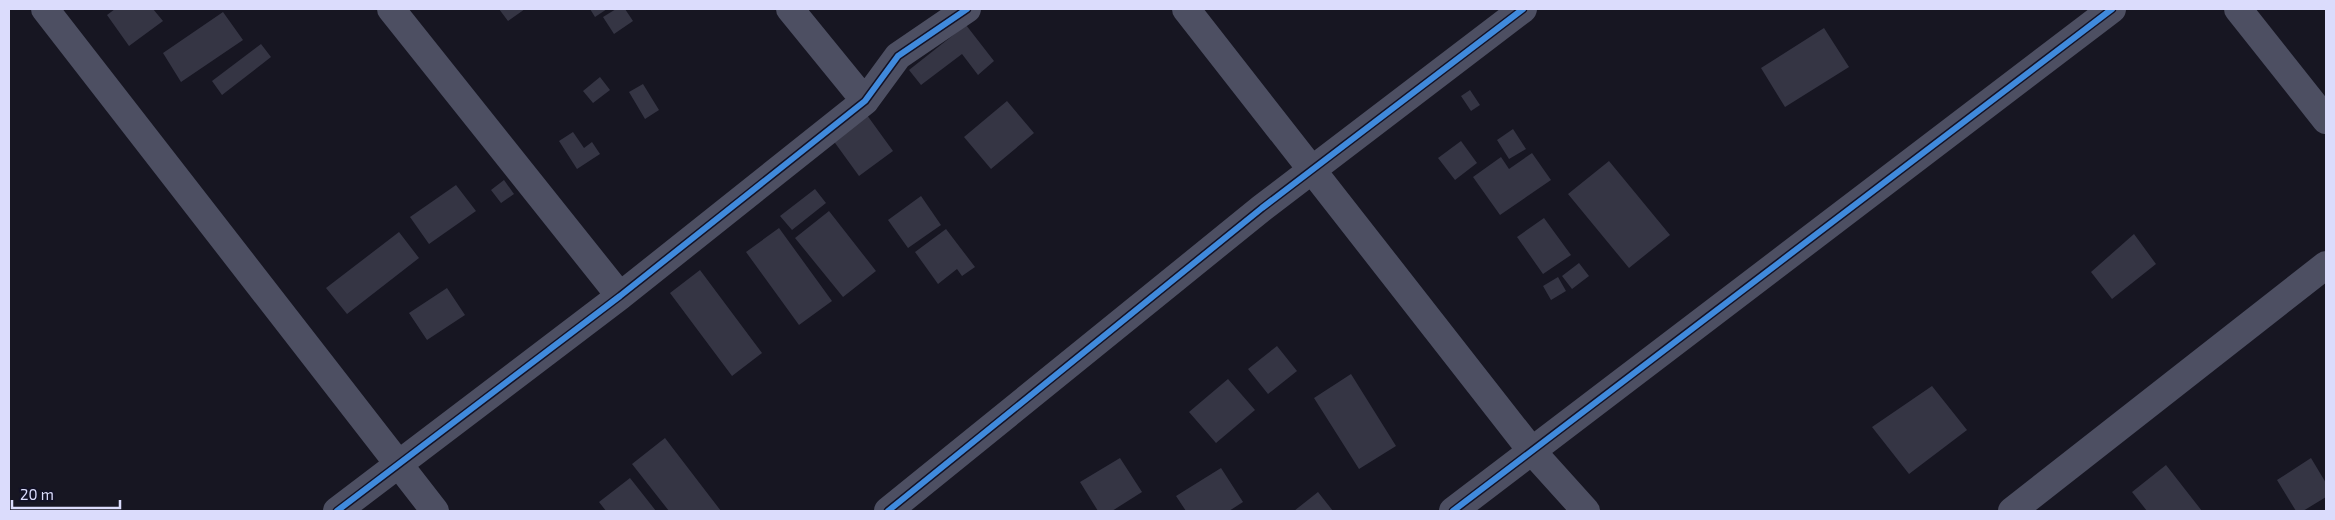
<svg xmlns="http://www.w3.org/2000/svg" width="2335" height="520" viewBox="0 0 2335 520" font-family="'Exo 2',sans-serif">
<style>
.building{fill:#353544}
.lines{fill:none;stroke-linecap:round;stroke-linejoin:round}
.minor{stroke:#4d4f62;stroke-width:28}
.cycleway-casing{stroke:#131226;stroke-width:9}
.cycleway{stroke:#408adc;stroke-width:6}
</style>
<rect width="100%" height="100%" fill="#171622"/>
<path class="building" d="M115 9H153L163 21 129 46 107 15Z
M499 9H525L508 21Z
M590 9H607L595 17Z
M616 9H625L633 21 614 34 603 17Z
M223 12 243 40 181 82 163 53Z
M966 25 994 61 978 75 962 54 921 85 909 70Z
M1824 28 1849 67 1785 107 1761 68Z
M261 44 271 57 222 95 212 81Z
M600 77 610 90 593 103 583 91Z
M643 84 659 110 645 119 629 92Z
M1470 90 1480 105 1471 111 1461 96Z
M1007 101 1034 133 991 169 964 137Z
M864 111 893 151 859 176 830 136Z
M1513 129 1526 149 1509 159 1497 140Z
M573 132 584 148 592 142 600 154 577 169 559 141Z
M1461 141 1477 163 1455 180 1438 158Z
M1532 153 1551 180 1500 215 1473 177 1501 157 1509 169Z
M1609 161 1670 235 1629 268 1568 194Z
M504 180 514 194 501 203 491 190Z
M456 185 476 211 429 244 410 217Z
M815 189 826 203 792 230 780 216Z
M921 196 941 225 908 248 888 220Z
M829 211 876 271 843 297 795 238Z
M1544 218 1571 255 1543 274 1517 237Z
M779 228 832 301 799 325 746 252Z
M946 229 975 267 962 276 957 269 938 284 915 252Z
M399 232 419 258 347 314 326 288Z
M2134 234 2156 264 2112 299 2091 272Z
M1579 263 1589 276 1572 289 1562 276Z
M700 270 762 353 732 376 670 293Z
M1558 277 1566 291 1551 300 1543 286Z
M447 288 465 315 427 340 409 313Z
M1277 346 1297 371 1268 394 1248 369Z
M1351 374 1396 446 1359 469 1314 398Z
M1228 379 1255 410 1216 443 1189 412Z
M1932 386 1967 430 1909 474 1872 427Z
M665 438 721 511H669L632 464Z
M1120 458 1142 492 1112 511H1098L1080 482Z
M2311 458 2326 483V497L2303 511H2296L2277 480Z
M2166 465 2202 511H2147L2132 492Z
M1221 468 1243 502 1229 511H1186L1176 496Z
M630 478 656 511H606L599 502Z
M1318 492 1333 511H1294Z"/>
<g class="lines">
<path class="minor" d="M45 9 435 511
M391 9 620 296
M790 9 865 101
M1186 9 1531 450 1586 511
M2238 9 2326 120
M337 511 620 296 865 101 898 56 967 9
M888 511 1262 208 1523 9
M1453 511 2112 9
M2012 511 2326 265"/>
<defs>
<path id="cycleway" d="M337 511 620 296 865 101 898 56 967 9
M888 511 1262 208 1523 9
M1453 511 2112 9"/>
</defs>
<use href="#cycleway" class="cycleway-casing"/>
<use href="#cycleway" class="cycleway"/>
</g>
<rect width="2335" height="520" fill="none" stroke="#dbdcfc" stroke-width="20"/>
<path d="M12 500v8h108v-8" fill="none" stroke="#dbdcfc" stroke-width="2.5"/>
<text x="20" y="500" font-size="15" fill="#dbdcfc" stroke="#131226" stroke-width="4" paint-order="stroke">20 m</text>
</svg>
